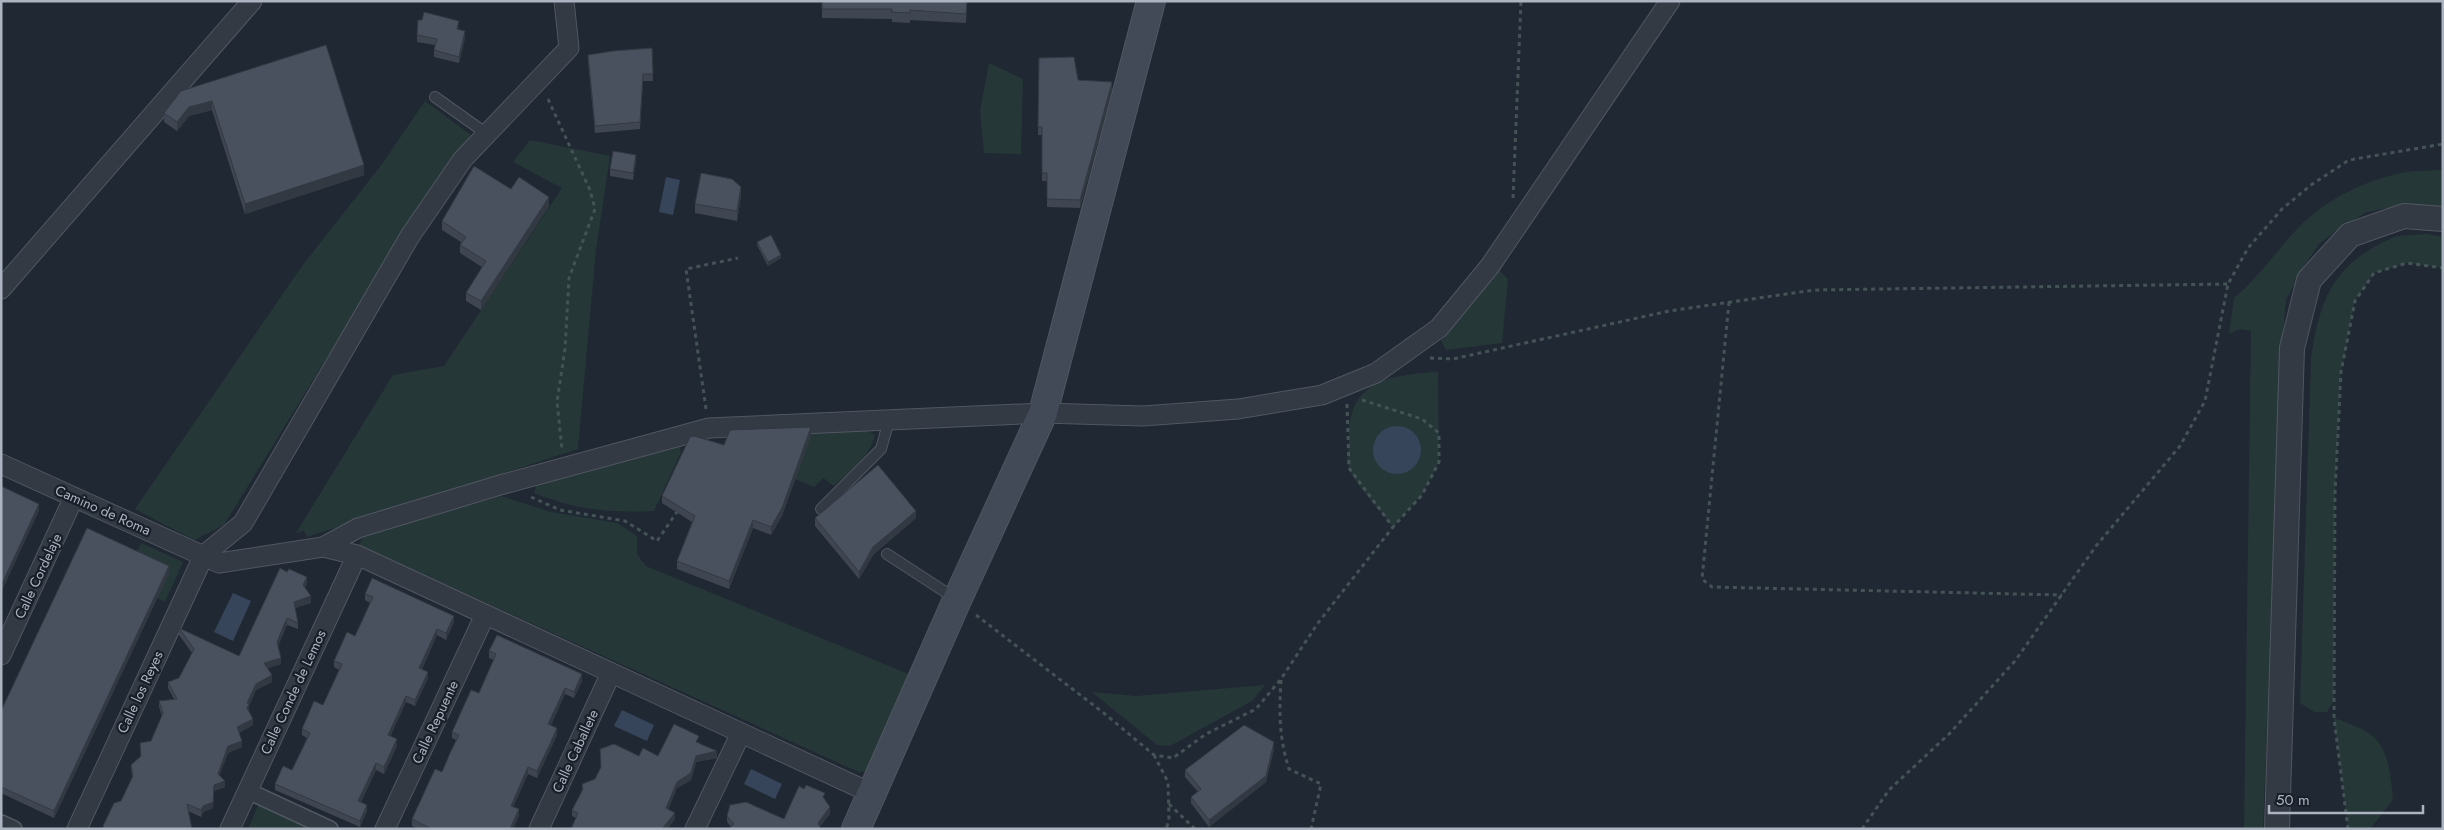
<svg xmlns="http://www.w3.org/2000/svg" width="2444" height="830" viewBox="0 0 2444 830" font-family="Jost,sans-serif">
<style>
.green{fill:#263738}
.water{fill:#37455b}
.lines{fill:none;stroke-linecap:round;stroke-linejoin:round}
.service-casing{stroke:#515762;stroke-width:12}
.pedestrian-casing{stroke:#515762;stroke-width:18}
.minor-casing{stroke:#515762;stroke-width:21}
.tertiary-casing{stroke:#515762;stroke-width:26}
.secondary-casing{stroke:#515762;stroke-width:30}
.path{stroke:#445356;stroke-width:3;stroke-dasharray:4 4;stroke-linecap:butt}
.service{stroke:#333a44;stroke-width:10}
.pedestrian{stroke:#333a44;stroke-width:15}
.minor{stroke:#333a44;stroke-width:19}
.tertiary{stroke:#333a44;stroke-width:24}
.secondary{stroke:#424957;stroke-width:28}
.wall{fill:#3f4652}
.shaded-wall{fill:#333942}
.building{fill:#49515f;stroke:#333942}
.labels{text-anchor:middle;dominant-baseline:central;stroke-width:4.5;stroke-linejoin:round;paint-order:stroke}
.street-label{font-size:14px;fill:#adb4c1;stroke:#191f28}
</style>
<rect width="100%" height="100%" fill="#202833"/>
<path class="green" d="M989 63 1023 79 1021 154 984 153 980 111Z
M425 101 471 135 456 152 407 227 224 525 194 540 135 509 302 266 382 164Z
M530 140 610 156 596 250 578 449 307 537 304 531 296 533 393 375 444 366 562 188 513 162Z
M2443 170V208L2402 205 2367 212 2340 228 2319 244 2304 266 2286 300 2282 344 2263 829H2244L2251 331 2240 329 2229 334 2234 298C2259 277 2276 251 2298 228 2325 200 2363 181 2401 173 2414 170 2429 171 2443 170Z
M2427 234 2443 237V268L2407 263 2374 273 2355 301 2341 372 2335 493 2334 700 2327 712H2315L2300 703 2311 359C2319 300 2334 263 2392 238 2402 234 2416 235 2427 234Z
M1498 269 1508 279 1502 343 1446 350 1441 341Z
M1438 372 1439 462 1422 495 1393 527C1384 516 1352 480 1349 468 1346 460 1349 446 1349 437 1349 380 1390 375 1438 372Z
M868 431 875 435C871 456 849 471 834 486L823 478 814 487 795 479 812 432Z
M679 444 681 452 654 511C608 513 577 510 534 493L537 482Z
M501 496 551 512 617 523 637 536V554L646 566 911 675 873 770 859 772 843 765 359 545 364 535Z
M141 543 183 562 165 602 157 598 134 557Z
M1265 685 1252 701 1170 746 1157 745 1092 692 1136 696Z
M2334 718C2345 722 2357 726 2367 732 2389 744 2391 778 2393 800L2370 829H2348Z
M260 801 319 829H248Z"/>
<path class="water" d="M666 177 680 180 673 215 659 212Z
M1373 450a24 24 0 1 1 48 0a24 24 0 1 1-48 0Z
M233 593 251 601 233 641 214 632Z
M622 710 654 725 647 741 614 726Z
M751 769 782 784 775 799 744 784Z"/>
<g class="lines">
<defs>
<path id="service" d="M435 97 487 134
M821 509 881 449 889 420
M887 554 956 599"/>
<path id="pedestrian" d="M248 791 330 829
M1 823 14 829"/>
<path id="minor" d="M1 289 252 1
M1 464 219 563 323 547 357 555 873 794
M323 547 358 528 500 485 709 428 1043 413 1143 416 1238 409 1322 395 1376 373 1439 328 1490 266 1670 1
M1 655 74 497
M77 829 204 555 243 523 410 236 463 159 569 48 564 1
M230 829 357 555
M385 829 485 615
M539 829 611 673
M695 829 741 733"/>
<path id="tertiary" d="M2277 829 2292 348 2309 280 2350 235 2404 216 2443 219"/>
<path id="secondary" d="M856 829 957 600 1043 413 1151 1"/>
</defs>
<use href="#service" class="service-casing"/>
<use href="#pedestrian" class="pedestrian-casing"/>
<use href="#minor" class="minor-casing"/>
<use href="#tertiary" class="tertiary-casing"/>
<use href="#secondary" class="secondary-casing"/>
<path class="path" d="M548 99 590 190 595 209 569 278 565 349 557 402 562 449
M1513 198 1521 1
M1729 302 1702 579 1712 587 2062 595
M1430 358 1453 359 1669 311 1814 290 2228 284
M1362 400 1422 419 1439 433V462L1422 495 1393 527
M706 409 686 269 738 258
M531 497 560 510 625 521 657 541 679 509
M976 615 1105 714 1154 755 1173 758 1206 734 1256 709 1281 679 1318 623 1393 527 1349 468 1347 404
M1281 680C1279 713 1279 737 1289 769L1321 784 1311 829
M1154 755 1168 782 1169 820 1166 829
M1169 804 1195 829
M1862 829 1889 790 1949 734 2015 661 2096 546 2180 446 2205 401 2228 284 2248 248 2282 209 2311 185 2349 160 2443 144
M2348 829 2334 718 2335 493 2341 372 2355 301 2374 273 2407 263 2443 268"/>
<use href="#service" class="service"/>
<use href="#pedestrian" class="pedestrian"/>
<use href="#minor" class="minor"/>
<use href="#tertiary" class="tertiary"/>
<use href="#secondary" class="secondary"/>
</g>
<path class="wall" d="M822 1H967L966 23 910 20V23L892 22V19L822 18Z
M459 27 458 29 465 38 459 63 434 57V50L435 45 417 42V35Z
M326 45 364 175 245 214 212 110 189 116 177 131 164 122V113Z
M652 48 653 81H643L640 129 595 133 588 62V55Z
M1039 58 1078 80 1112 90 1080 208 1047 207V181H1042V135H1038Z
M636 161 633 180 610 176V169Z
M511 189 549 206 481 310 466 301V293L482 267 460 253V245L461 242 442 230V221Z
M741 196 737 221 695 213V204Z
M757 242 781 258 768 266 757 245Z
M811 435 782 516 771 535 753 528 729 589 677 569V561L692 522 662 503V496L724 445Z
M815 518H916L873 555 859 579 815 526Z
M169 573 54 818 1 793V711Z
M307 584 305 587 311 603 295 608 298 623V629L287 625 278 646 281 664 268 668 272 682 256 690 249 706V711L253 725 239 733 242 747 228 753 219 775 225 787 214 791 213 808 203 812 201 817 188 811 192 829H103V826L121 801 132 777 131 765 141 756 140 743 151 741 162 716 159 707V701L174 699 168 688V682L179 678 192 653 179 635V628L239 656Z
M365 594 454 622 446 640 437 635 422 669 428 678 415 706 406 702 390 736 397 746 384 774 376 770 361 802 367 811 360 827 275 790V784L292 770 307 738 302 735V729L323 705 339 670 334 667V661L355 636 370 603 365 600Z
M489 651 582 681 574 698 565 694 551 725 557 735 537 778 528 774 513 807 519 816 513 829H418L412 826V819L442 772 456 740 452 738V732L479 693 494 660 489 658Z
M699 742V743L717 758 696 762 691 780 677 788 668 809 675 819 576 818 572 816V810L582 791V784L595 779 639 756H658Z
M1274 749 1266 782 1209 827 1191 803V797L1198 792 1185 777V770Z
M825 799 830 814 820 826 731 827 727 822V816L784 819Z"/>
<path class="shaded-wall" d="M465 31V38L459 63V57Z
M1112 82V90L1080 208V200Z
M212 101V110L189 116 177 131V122L189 107Z
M636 155V161L633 180V173Z
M364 165V175L245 214V204Z
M741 187V196L737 221V211Z
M549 197V206L481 310V301Z
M781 255V258L768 266V262Z
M811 427V435L782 516 771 535V527Z
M39 504V511L1 593V586Z
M916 511V518L873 555 859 579V572L873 547Z
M753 520V528L729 589V581Z
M169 566V573L54 818V811Z
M307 577V584L303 591V585Z
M311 596V603L294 608V602Z
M454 616V622L446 640V633Z
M287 618V625L277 648V642Z
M437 629V635L419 674V668Z
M281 658V664L264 670V663Z
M428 672V678L415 706V700Z
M582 674V681L574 698V692Z
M272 675V682L256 690 249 706V710L247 714V703L256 684Z
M565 688V694L548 731V724Z
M406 696V702L388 742V735Z
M253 719V725L237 734V727Z
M557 728V735L537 778V771Z
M397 739V746L384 774V767Z
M242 741V747L228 753 218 780V774L228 746Z
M1274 742V749L1266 782 1209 827V820Z
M717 751V758L696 762 691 780 677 788 666 815V808L677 782 696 756Z
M376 763V770L358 807V801Z
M528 767V774L511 812V806Z
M225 781V787L214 791 213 808 203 812 201 817V810L214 785Z
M367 805V811L360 827V821Z
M830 807V814L818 829V823Z
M519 809V816L513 829H510Z
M675 813V819L668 829H662Z"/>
<path class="building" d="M822 1H967L966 14 910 10V13L892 12V9H822Z
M424 12 459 21 457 29 465 31 459 57 434 50 437 39 417 35 418 20H422Z
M326 45 364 165 245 204 212 101 189 107 177 122 164 113 181 91Z
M652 48 653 74H643L640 122 595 126 588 55 613 51Z
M1074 57 1078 80 1112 82 1080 200 1047 199V173H1042V127H1038L1039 58Z
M613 151 636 155 633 173 610 169Z
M474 166 511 189 519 177 549 197 481 301 466 293 486 261 460 245 466 237 442 221Z
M701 173 732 179 741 187 737 211 695 204Z
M771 235 781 255 768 262 757 242Z
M811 427 782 508 771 527 753 520 729 581 677 561 695 516 662 496 690 437 694 436 724 445 730 430Z
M878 465 916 511 873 547 859 572 815 518Z
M1 486 39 504 1 586Z
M87 528 169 566 54 811 1 787V711Z
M280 568 287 572 289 569 307 577 303 585 311 596 294 602 298 623 287 618 277 642 281 658 264 663 272 675 256 684 247 703 249 704 247 708 253 719 237 727 242 741 228 746 218 774 225 781 214 785 213 802 203 806 201 810 187 804 192 829H105L103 826 114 803 121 801 133 776 131 765 141 756 140 743 151 741 163 713 159 701 177 699 168 682 179 678 194 649 179 628 239 656Z
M372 578 454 616 446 633 437 629 419 668 428 672 415 700 406 696 388 735 397 739 384 767 376 763 358 801 367 805 360 821 275 784 283 766 292 770 310 733 302 729 314 701 323 705 342 664 334 661 347 632 355 636 373 597 365 594Z
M497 635 582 674 574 692 565 688 548 724 557 728 550 744 537 771 528 767 511 806 519 809 510 829H432L412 819 435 769 442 772 450 753 459 735 452 732 471 690 479 693 496 654 489 651Z
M674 724 699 736 696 742 717 751 696 756 691 773 677 782 666 808 675 813 662 829H571L578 813 572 810 583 789 582 784 595 779 601 767 600 749 614 744 639 756 643 748 658 756Z
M1244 725 1274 742 1266 776 1209 820 1191 797 1201 789 1185 770Z
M806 785 825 793 823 797 830 807 818 823 821 829H728L734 824 727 816 730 805 746 802 784 819 799 786 804 789Z"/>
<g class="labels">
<g class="street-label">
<text transform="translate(103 510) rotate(24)">Camino de Roma</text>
<text transform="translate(38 576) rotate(-65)">Calle Cordelaje</text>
<text transform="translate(140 692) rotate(-65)">Calle los Reyes</text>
<text transform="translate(293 692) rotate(-65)">Calle Conde de Lemos</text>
<text transform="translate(435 722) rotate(-65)">Calle Repuente</text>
<text transform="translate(575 751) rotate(-65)">Calle Caballete</text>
</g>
</g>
<rect width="2444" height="830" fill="none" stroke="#adb4c1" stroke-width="5"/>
<path d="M2269 805v8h154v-8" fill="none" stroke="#adb4c1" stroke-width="2.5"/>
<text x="2276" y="805" font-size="15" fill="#adb4c1" stroke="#191f28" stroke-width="4" paint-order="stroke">50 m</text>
</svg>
